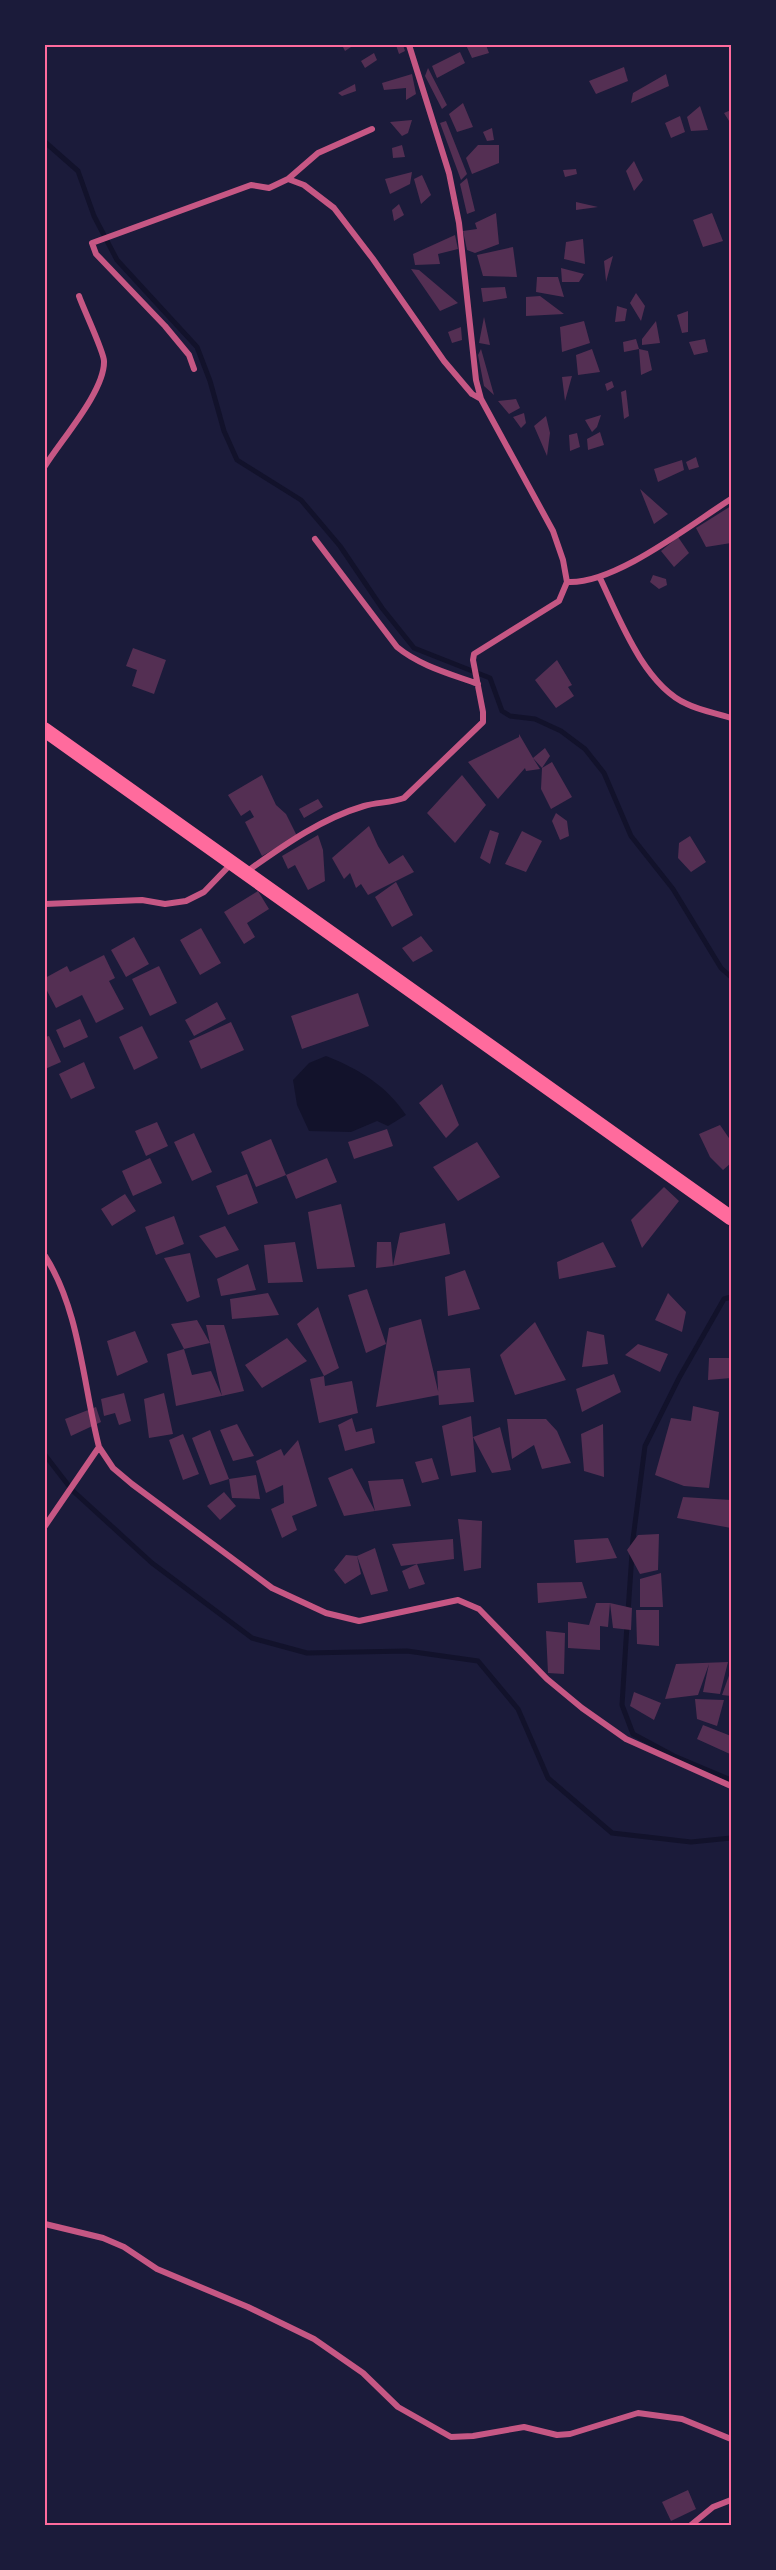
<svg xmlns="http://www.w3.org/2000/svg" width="776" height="2570" viewBox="0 0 776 2570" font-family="Roboto,sans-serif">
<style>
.water{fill:#12122b}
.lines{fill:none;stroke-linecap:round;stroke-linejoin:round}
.stream{stroke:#12122b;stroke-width:5}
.building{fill:#542f53}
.minor{stroke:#c65784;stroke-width:6}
.primary{stroke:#ff6b9d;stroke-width:15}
.neatline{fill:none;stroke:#ff6b9d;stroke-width:2}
</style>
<rect width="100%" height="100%" fill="#1b1b3a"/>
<path class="water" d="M326 1056C359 1069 387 1086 406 1115L388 1126 377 1121 351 1132 309 1131 297 1105 293 1080 309 1063Z"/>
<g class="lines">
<path class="stream" d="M45 142 78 171 94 216 117 260 197 347 210 381 224 431 237 460 301 500 340 546 382 608 414 648 490 678 502 711 510 716 535 719 561 731 585 749 604 773 631 836 673 889 721 968 731 977
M45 1455 72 1490 152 1563 252 1638 307 1653 407 1651 478 1661 518 1709 548 1778 612 1833 691 1842 731 1838
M628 1612 633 1539 645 1446 679 1378 724 1299 731 1297
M627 1625 622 1705 633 1734 674 1756 731 1780"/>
</g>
<path class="building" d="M342 45H351V47L345 51Z
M396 45H403L405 51 399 54Z
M466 45H486L489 53 472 58Z
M460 52 465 63 437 78 432 66Z
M374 53 377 60 365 68 361 61Z
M624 67 628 81 596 94 589 81Z
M428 68 447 105 442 109 425 76Z
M412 74 416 94 406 100V88L384 90 382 83Z
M666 74 669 86 631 103 633 93Z
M355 84 356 91 342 96 338 93Z
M463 103 473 127 457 132 449 114Z
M700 106 708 130 691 131 687 117Z
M731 110V124L724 113Z
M680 116 685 132 671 138 665 123Z
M412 120 408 133 402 136 390 122Z
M446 121 467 174 461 180 440 123Z
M492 128 494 140 487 141 483 132Z
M402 145 405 157 393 158 392 148Z
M478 145H499V163L472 174 466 158Z
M634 161 643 180 634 191 626 171Z
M576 169 577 174 565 177 563 170Z
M412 172 410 184 390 194 385 179Z
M422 175 431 195 421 204 414 179Z
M467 178 475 211 467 214 460 184Z
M576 202 598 207 576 210Z
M399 204 404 215 394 221 392 210Z
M496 213 499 244 475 253 467 250 463 231 477 229 475 223Z
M712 213 723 241 703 247 693 220Z
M455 235 458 249 438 254 440 264 415 265 413 254Z
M583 239 585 264 564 259 566 242Z
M513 247 517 277 483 276 477 255Z
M613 256 606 282V281L604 261Z
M561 268 584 274 579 282H562Z
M411 269 419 270 458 303 440 311Z
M537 277H558L564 297 536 292Z
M505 287 507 298 483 302 481 288Z
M636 293 645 306 641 321 630 303Z
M540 296 564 314 526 316V297Z
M617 306 627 309 625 321 615 322Z
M688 311V332L682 333 677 315Z
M484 317 490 345 479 343Z
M584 321 590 343 562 352 560 327Z
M656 321 660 343 642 345V339Z
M461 327 462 340 452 343 448 332Z
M636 339 639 349 624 352 623 342Z
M705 339 708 352 694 355 689 342Z
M481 349 494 395 484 386 478 355Z
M592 349 600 372 578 375 576 355Z
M639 349 648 351 652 370 641 375Z
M572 376 565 401 562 377Z
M612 381 614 387 607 391 605 384Z
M626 390 629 416 624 419 621 392Z
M516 399 520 408 509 414 498 401Z
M524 413 526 423 521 428 513 417Z
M601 415 597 427 592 432 585 420Z
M546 416 550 433 547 456 534 426Z
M600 432 604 445 588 450 587 439Z
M577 433 580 447 570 451 569 435Z
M696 457 699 467 689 470 686 462Z
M682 460 684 470 658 482 654 469Z
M640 489 668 514 654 524Z
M731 506V543L706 547 696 528Z
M678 537 689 553 674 567 661 551Z
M653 575 666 579 667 585 659 589 650 582Z
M133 648 166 660 154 694 132 686 137 670 126 666Z
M557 660 572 685 568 687 574 696 556 708 535 680Z
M519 734 533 758 545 748 550 756 542 768 533 758 540 769 526 771 525 768 498 799 468 762 519 737Z
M552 762 572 797 551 809 541 789 542 768Z
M262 775 276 805 286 814 297 836 262 856 245 822 254 817 250 810 241 816 228 795Z
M462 775 486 805 455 843 427 813Z
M318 799 323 807 304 818 299 809Z
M556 813 567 821 569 836 560 840 552 821Z
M369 826 378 846 389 864 403 855 414 872 368 895 361 884 356 888 350 873 344 879 332 858Z
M490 830 499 833 490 864 480 858Z
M522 831 542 841 526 872 505 864Z
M318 835 323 850 325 881 308 890 295 865 288 869 282 856Z
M690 836 706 862 691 872 678 858 679 843Z
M396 882 413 915 392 927 375 897Z
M258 891 269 909 247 923 255 937 244 944 224 912Z
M201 928 221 963 200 975 180 940Z
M421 936 433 951 413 962 402 948Z
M134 937 149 964 126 977 111 950Z
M104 955 115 978 109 981 124 1009 96 1023 82 995 56 1008 45 987V978L67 966 70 972Z
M159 966 177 1003 150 1016 132 979Z
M358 993 369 1026 302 1049 291 1016Z
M217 1002 226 1019 194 1036 185 1020Z
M80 1019 88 1037 64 1048 56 1030Z
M231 1022 244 1050 201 1069 189 1041Z
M142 1026 158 1058 134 1070 119 1037Z
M49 1036 61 1062 45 1069V1037Z
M84 1062 95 1088 71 1099 59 1074Z
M442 1084 459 1125 446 1138 419 1103Z
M157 1122 168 1146 146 1156 135 1131Z
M720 1125 731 1141V1163L723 1170 710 1157 699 1134Z
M387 1129 393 1146 354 1159 348 1142Z
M194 1133 212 1172 192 1181 174 1142Z
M271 1139 286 1175 327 1158 337 1182 296 1199 286 1175 256 1187 241 1152Z
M477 1142 500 1177 458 1201 433 1167Z
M150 1158 162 1183 133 1196 122 1171Z
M247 1174 258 1203 228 1215 216 1186Z
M664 1187 679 1201 642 1248 631 1220Z
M125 1194 136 1211 112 1226 101 1209Z
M341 1204 355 1267 317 1269 308 1212Z
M174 1216 184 1244 156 1255 145 1227Z
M445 1223 450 1254 393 1266 376 1268 377 1242H391L393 1266 400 1233Z
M225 1226 239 1250 216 1258 199 1236Z
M295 1242 303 1282 268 1283 264 1245Z
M603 1242 616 1267 559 1279 557 1262Z
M190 1253 200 1297 187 1302 164 1258Z
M248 1264 256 1290 221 1296 217 1279Z
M465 1270 480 1309 448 1316 445 1277Z
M367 1289 386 1344 366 1353 348 1295Z
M268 1293 279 1315 232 1319 230 1299Z
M668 1293 686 1312 682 1332 655 1320Z
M318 1307 339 1368 324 1376 325 1386 352 1381 358 1413 319 1423 310 1379 324 1376 297 1324Z
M421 1319 439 1395 376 1407 389 1328Z
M197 1320 210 1343 206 1325H224L244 1391 176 1406 167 1354 184 1349 192 1375 211 1371 222 1396 210 1343 184 1349 171 1324Z
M535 1322 566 1380 515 1395 500 1355Z
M135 1331 148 1362 117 1376 107 1341Z
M587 1331 604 1335 608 1364 582 1367Z
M287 1338 307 1361 262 1388 245 1365Z
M638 1344 668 1354 660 1372 625 1355Z
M709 1358H731V1378L708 1380Z
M470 1368 474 1402 439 1405 437 1371Z
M614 1374 621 1392 582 1412 576 1389Z
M124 1393 131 1421 119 1425 115 1413 104 1416 101 1399Z
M164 1393 173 1434 149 1438 144 1399Z
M693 1406 719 1412 709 1488 684 1486 655 1475 671 1418 691 1421Z
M96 1407 101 1422 71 1436 65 1419Z
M471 1416 476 1472 451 1476 442 1426Z
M352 1418 356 1432 372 1428 375 1443 345 1451 338 1425Z
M507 1419H546L557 1431 571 1463 542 1469 534 1445 512 1459Z
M237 1424 254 1456 233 1461 220 1430Z
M603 1424 604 1477 584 1471 581 1434Z
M500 1427 511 1470 492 1473 473 1437Z
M210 1430 229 1479 210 1485 192 1438Z
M183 1434 199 1474 183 1480 169 1440Z
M298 1440 317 1506 292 1516 297 1530 282 1538 271 1509 284 1503 283 1485 266 1493 256 1461 281 1449 284 1456Z
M432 1458 439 1479 422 1483 415 1462Z
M352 1468 375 1511 344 1516 328 1478Z
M256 1475 260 1499 232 1498 229 1479Z
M403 1479 411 1506 375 1511 368 1481Z
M224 1492 236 1506 220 1520 207 1506Z
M683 1497 731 1500V1528L677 1518Z
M458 1519 482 1521 481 1568 464 1571Z
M659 1534 658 1570 640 1574 627 1550 638 1535Z
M608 1538 617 1558 576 1563 574 1540Z
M453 1539 454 1559 417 1564 425 1584 409 1589 402 1571 417 1564 401 1566 392 1544Z
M375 1548 388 1591 371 1595 357 1556Z
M346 1555 357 1556 361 1574 345 1584 334 1570Z
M661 1573 663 1607H640V1579Z
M582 1582 587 1598 538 1603 537 1583Z
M596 1603H610L632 1608 631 1630 613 1628 610 1603 608 1627 600 1626V1650L568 1648V1622L589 1625Z
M636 1610H659V1646L637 1644Z
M546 1631 565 1633 564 1674 548 1673Z
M728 1662 720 1694 703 1692 709 1664 698 1695 665 1699 676 1664Z
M731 1670V1696L722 1695Z
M634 1692 661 1703 654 1720 630 1706Z
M695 1699 724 1700 717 1726 697 1719Z
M703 1725 731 1736 730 1754 697 1739Z
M688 2490 696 2509 671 2521 662 2502Z"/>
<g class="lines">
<path class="minor" d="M288 179 318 153 372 129
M194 369 189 355 165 326 96 254 92 243 251 185 269 188 288 179 304 185 334 208 373 259 444 361 472 394 481 399
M45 466C61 440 105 391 104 361 104 352 83 308 79 296
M315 539 397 647C420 666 451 674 478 684
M600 578C619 618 644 685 687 704 701 711 717 713 731 718
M567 582C614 585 690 525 731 499
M246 872C283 846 320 819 364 806 377 802 391 803 404 798L483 722V712L473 660 474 654 559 601 567 582 563 560 553 531 481 399 476 380 459 223 449 173 409 45
M45 904 142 900 165 904 186 901 204 892 231 864
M45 1256C80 1310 83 1385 99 1447L45 1526
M99 1447 113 1468 132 1484 272 1588 326 1613 359 1621 458 1600 479 1609 547 1679 582 1708 626 1739 731 1786
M45 2224 103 2238 124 2247 157 2269 248 2307 314 2339 363 2373 398 2407 451 2437 473 2436 524 2427 557 2435 570 2434 638 2413 682 2419 731 2439
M691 2525 713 2507 731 2500"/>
<path class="primary" d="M45 730 731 1218"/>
</g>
<rect width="776" height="2570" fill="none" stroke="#1b1b3a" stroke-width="93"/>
<rect x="46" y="46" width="684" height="2478" class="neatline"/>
</svg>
